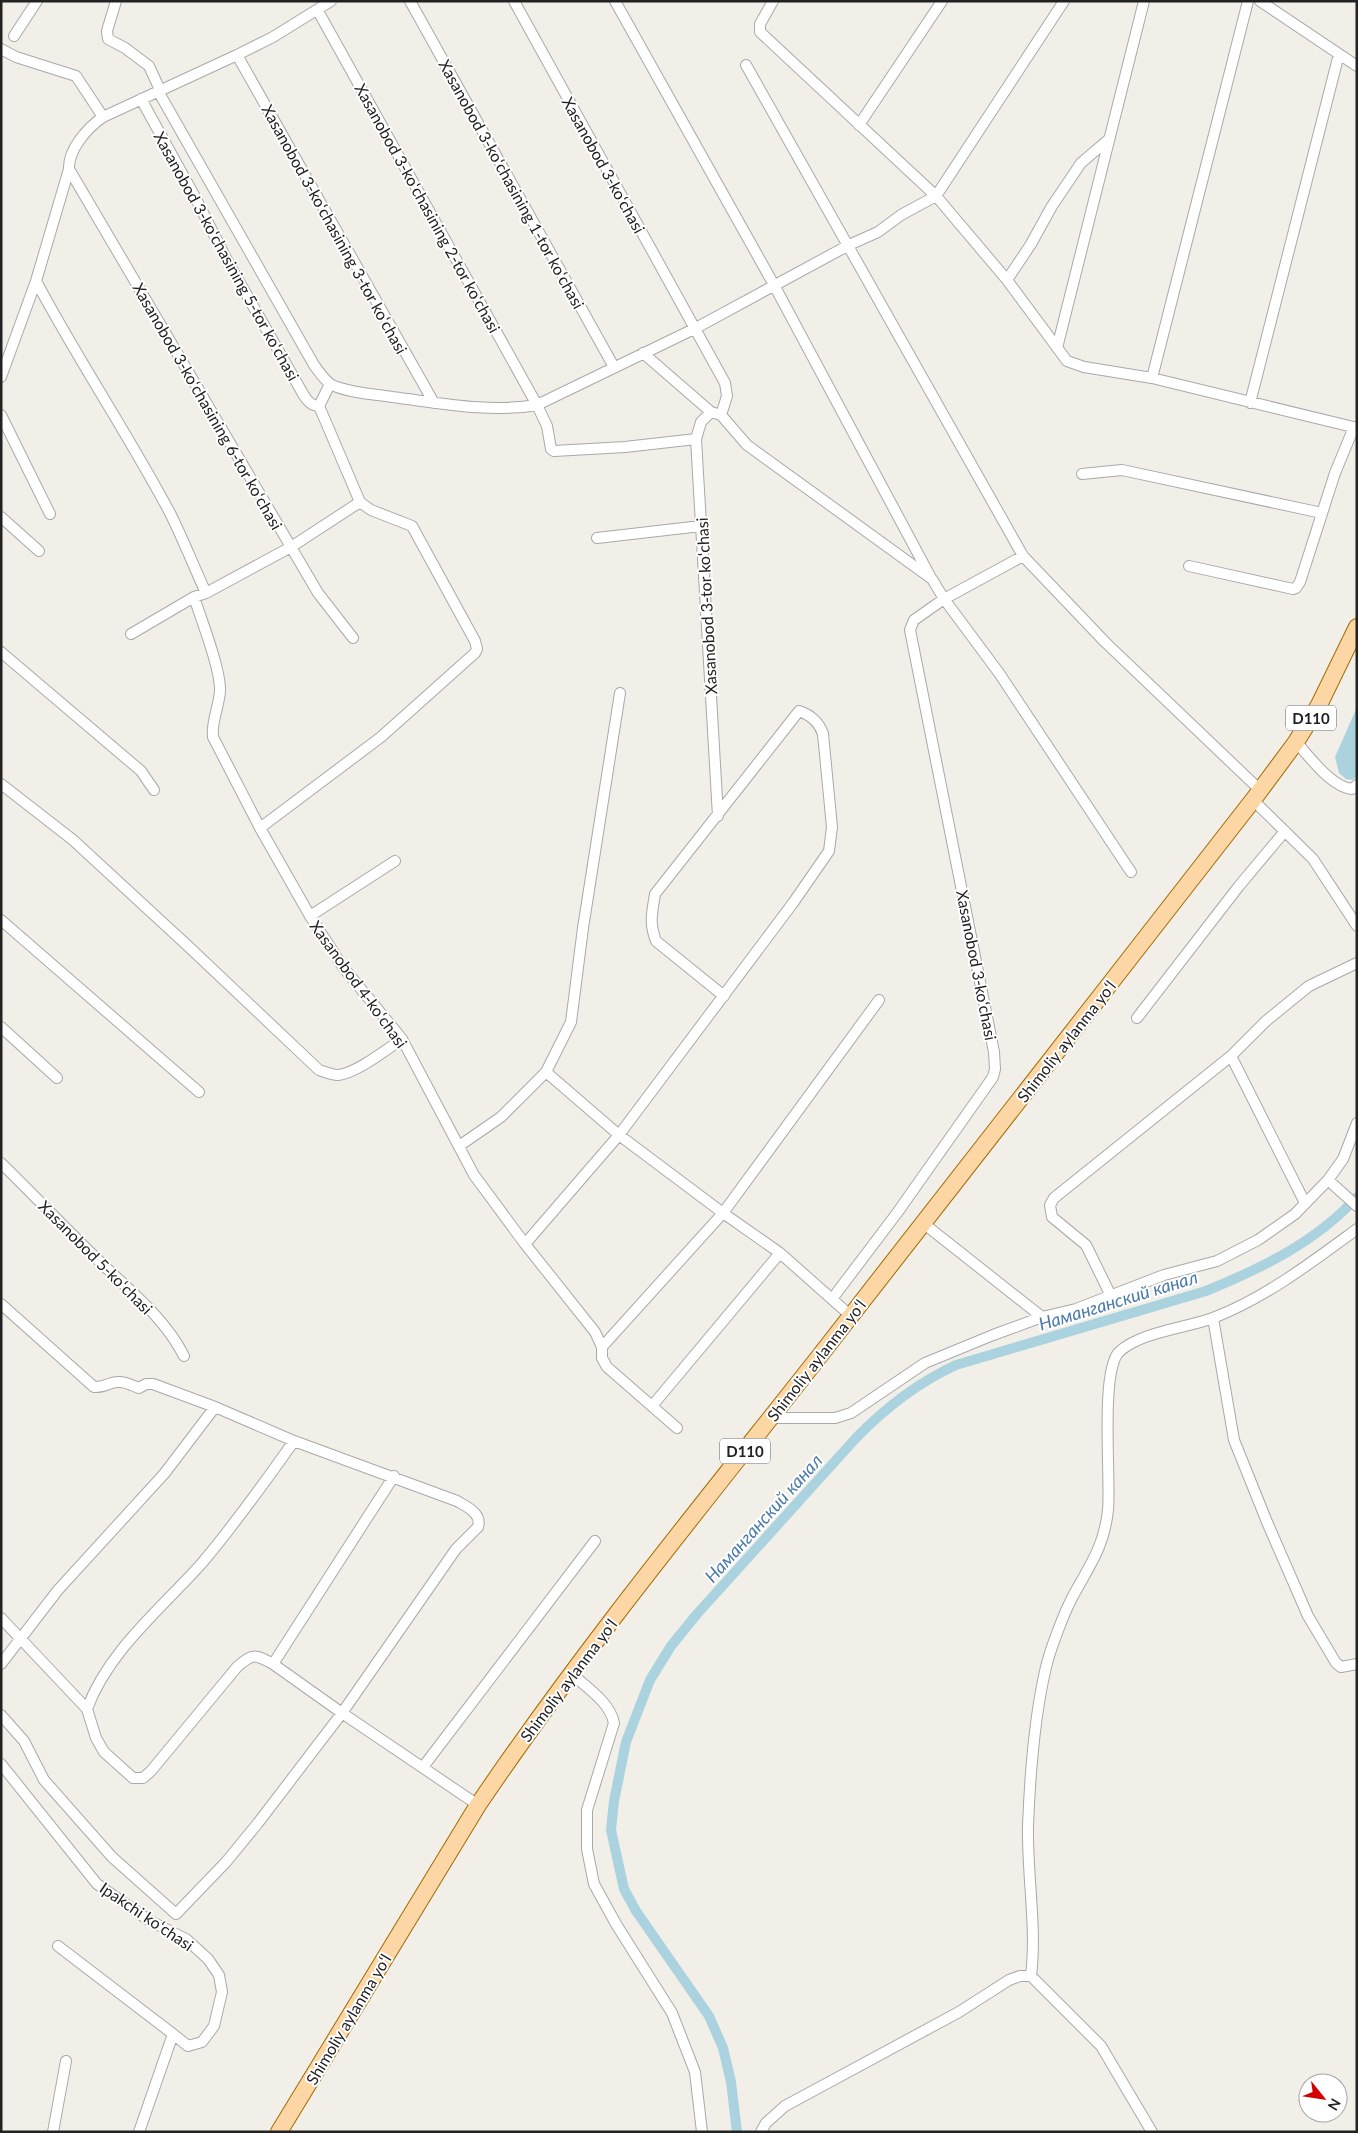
<svg xmlns="http://www.w3.org/2000/svg" width="1358" height="2133" viewBox="0 0 1358 2133" font-family="Lato,sans-serif">
<style>
.water{fill:#aad3df}
.lines{fill:none;stroke-linecap:round;stroke-linejoin:round}
.canal{stroke:#aad3df;stroke-width:10}
.minor-casing{stroke:#a9a9a9;stroke-width:12}
.primary-casing{stroke:#a06b00;stroke-width:18}
.minor{stroke:#fff;stroke-width:10}
.primary{stroke:#fcd6a4;stroke-width:16}
.labels{text-anchor:middle;dominant-baseline:central;stroke-width:4;stroke-linejoin:round;paint-order:stroke}
.shield{fill:#fff;stroke:#646464;stroke-width:1}
.shield-label{font-size:15px;font-weight:bold;fill:#222}
.street-label{font-size:16px;fill:#222;stroke:#fff}
.water-label{font-size:18px;font-style:italic;fill:#4a7aab;stroke:#fff}
</style>
<rect width="100%" height="100%" fill="#f2efe9"/>
<path class="water" d="M1357 707V776L1353 780 1346 779 1339 773 1335 757Z"/>
<g class="lines">
<path class="canal" d="M737 2132 731 2082 723 2048 709 2016 636 1911 624 1889 611 1830 614 1801 626 1742 650 1680 671 1646 697 1614 856 1438C886 1407 917 1383 956 1365L1206 1291C1262 1268 1316 1242 1357 1197"/>
<defs>
<path id="minor" d="M116 1 107 31 108 39 125 48 149 66 160 90
M410 1 614 367
M514 1 725 383 727 396 721 415 747 445 932 579 944 599 999 673 1131 872
M615 1 774 285 930 576
M773 1 760 24V32L936 196 1007 280 1067 361 1084 367 1152 378 1357 428
M1260 1 1357 66
M318 11 537 405 547 426 551 449 554 451 625 447 696 439
M14 36 37 1
M1 49 16 57 76 76 103 117
M237 55 434 403
M746 65 1023 556 1105 642 1260 790
M158 91 314 365C319 372 325 381 332 385 350 393 373 394 392 397 440 403 489 413 537 405L694 329 849 245 878 232 901 215 936 196 1064 1
M141 99 195 197 228 262 298 385C303 394 308 406 319 406
M859 125 942 1
M69 169 318 593 353 638
M1007 280 1031 244 1052 206 1081 163 1108 140
M36 281C78 360 128 434 170 513 183 539 194 567 206 593
M1057 348 1144 1
M643 353 711 412
M1 377 36 281 69 169C68 150 87 128 103 117L237 55 273 37 331 1
M1152 378 1248 1
M1250 403 1339 54
M1 415 50 514
M1082 474 1122 470 1322 513
M1 517 39 551
M597 538 701 526
M1189 566 1293 589 1296 588 1300 582 1335 473 1354 427
M194 597C201 619 221 670 220 691 219 707 211 722 213 737L260 828 310 916 343 967 402 1039 474 1175 525 1244 595 1332 602 1347V1358L607 1367 677 1428
M131 634 194 597 206 593 291 547 360 502
M1 652 141 771 154 790
M1296 742C1310 757 1331 787 1352 789L1357 785
M1 784 73 840 189 947 319 1070C325 1072 332 1075 338 1075 355 1074 387 1049 402 1039
M1253 800 1313 859 1357 926
M718 816 696 439 701 422 711 412 721 415
M260 828 381 737 475 653 477 649 475 641 412 526 371 510 360 502 319 406 330 384
M310 916 395 861
M1 920 199 1092
M1137 1018 1239 886 1285 831
M1 1027 57 1078
M1231 1056 1305 1203
M546 1072 571 1022 583 928 620 693
M459 1146 501 1117 546 1072 619 1135 723 1213 780 1253
M1 1163C31 1192 60 1223 90 1252 123 1286 162 1313 184 1356
M1328 1180 1357 1206
M923 1223 1042 1317
M525 1244 619 1135 793 903 829 851 832 827 823 734C819 722 811 715 799 711L655 894C652 913 649 923 656 941L724 996
M1111 1296 1086 1245 1052 1217 1050 1205 1054 1198 1231 1056 1266 1021 1309 986 1357 963
M832 1299 897 1213 993 1077 995 1069 994 1052 910 630 914 620 944 599 1023 556
M1 1304 94 1387C104 1388 109 1382 118 1382 125 1381 133 1386 139 1388L146 1384H153L215 1407 294 1441 457 1501C467 1507 482 1513 478 1527L456 1549 342 1713 258 1823 226 1862 176 1914 112 1857 44 1780 24 1741 1 1715
M1213 1318 1234 1440 1267 1522 1308 1616 1336 1663 1341 1667 1357 1664
M602 1347 723 1213 879 1000
M652 1406 780 1253 851 1316
M770 1418H835L851 1413 925 1363 993 1335 1042 1317 1076 1309 1164 1275 1217 1261 1258 1240 1295 1214 1328 1180 1343 1159 1357 1123
M394 1476 273 1664 342 1713 478 1805
M1 1618 87 1709 96 1738 104 1752 133 1778H143L151 1771 237 1667C253 1653 255 1654 273 1664
M1 1664 58 1590 164 1474 215 1407
M572 1674C586 1687 610 1702 614 1723L587 1810V1849L594 1884 616 1924 672 2013 695 2072 702 2132
M87 1709C108 1651 162 1608 202 1563 235 1524 265 1482 294 1441
M1 1764 97 1884 150 1921 186 1939 208 1959 219 1975 222 1992 214 2026 202 2042 188 2046 173 2034 139 2132
M423 1767 595 1541
M58 1946 173 2034
M1031 1976C1037 1927 1027 1876 1028 1826 1030 1773 1034 1718 1046 1667 1050 1650 1064 1613 1072 1598 1089 1566 1104 1548 1108 1510 1111 1479 1100 1372 1119 1352 1140 1332 1186 1328 1213 1318 1265 1298 1312 1262 1357 1229
M53 2132 66 2061
M761 2132 766 2123 785 2106 959 2012 1009 1980 1020 1976H1031L1101 2046 1152 2132"/>
<path id="primary" d="M279 2132 478 1805C583 1650 702 1505 818 1358 963 1173 1108 986 1253 800L1296 742 1319 705 1357 627"/>
</defs>
<use href="#minor" class="minor-casing"/>
<use href="#primary" class="primary-casing"/>
<use href="#minor" class="minor"/>
<use href="#primary" class="primary"/>
</g>
<g class="labels">
<g class="shield">
<rect x="1286" y="705.5" width="50" height="25" rx="4"/>
<rect x="720" y="1438.5" width="50" height="25" rx="4"/>
</g>
<g class="shield-label">
<text x="1311" y="718">D110</text>
<text x="745" y="1451">D110</text>
</g>
<g class="street-label">
<text transform="translate(604 165) rotate(61)">Xasanobod 3-koʻchasi</text>
<text transform="translate(512 184) rotate(61)">Xasanobod 3-koʻchasining 1-tor koʻchasi</text>
<text transform="translate(428 208) rotate(61)">Xasanobod 3-koʻchasining 2-tor koʻchasi</text>
<text transform="translate(335 229) rotate(61)">Xasanobod 3-koʻchasining 3-tor koʻchasi</text>
<text transform="translate(227 256) rotate(61)">Xasanobod 3-koʻchasining 5-tor koʻchasi</text>
<text transform="translate(208 406) rotate(60)">Xasanobod 3-koʻchasining 6-tor koʻchasi</text>
<text transform="translate(706 606) rotate(-93)">Xasanobod 3-tor koʻchasi</text>
<text transform="translate(977 965) rotate(79)">Xasanobod 3-koʻchasi</text>
<text transform="translate(359 984) rotate(54)">Xasanobod 4-koʻchasi</text>
<text transform="translate(1066 1041) rotate(-52)">Shimoliy aylanma yoʻl</text>
<text transform="translate(96 1257) rotate(45)">Xasanobod 5-koʻchasi</text>
<text transform="translate(816 1360) rotate(-52)">Shimoliy aylanma yoʻl</text>
<text transform="translate(568 1680) rotate(-53)">Shimoliy aylanma yoʻl</text>
<text transform="translate(147 1916) rotate(34)">Ipakchi koʻchasi</text>
<text transform="translate(348 2019) rotate(-59)">Shimoliy aylanma yoʻl</text>
</g>
<g class="water-label">
<text transform="translate(1118 1300) rotate(-17)">Наманганский канал</text>
<text transform="translate(763 1518) rotate(-48)">Наманганский канал</text>
</g>
</g>
<rect width="1358" height="2133" fill="none" stroke="#222222" stroke-width="5"/>
<g transform="translate(1323 2098) rotate(120)"><circle r="24" fill="#ffffff" stroke="#a7a7a7"/>
<path d="M0-4L9 19L0 12L-9 19Z" fill="#d40000"/>
<text y="-8" font-size="14" font-weight="bold" text-anchor="middle" fill="#222222">N</text>
</g>
</svg>
